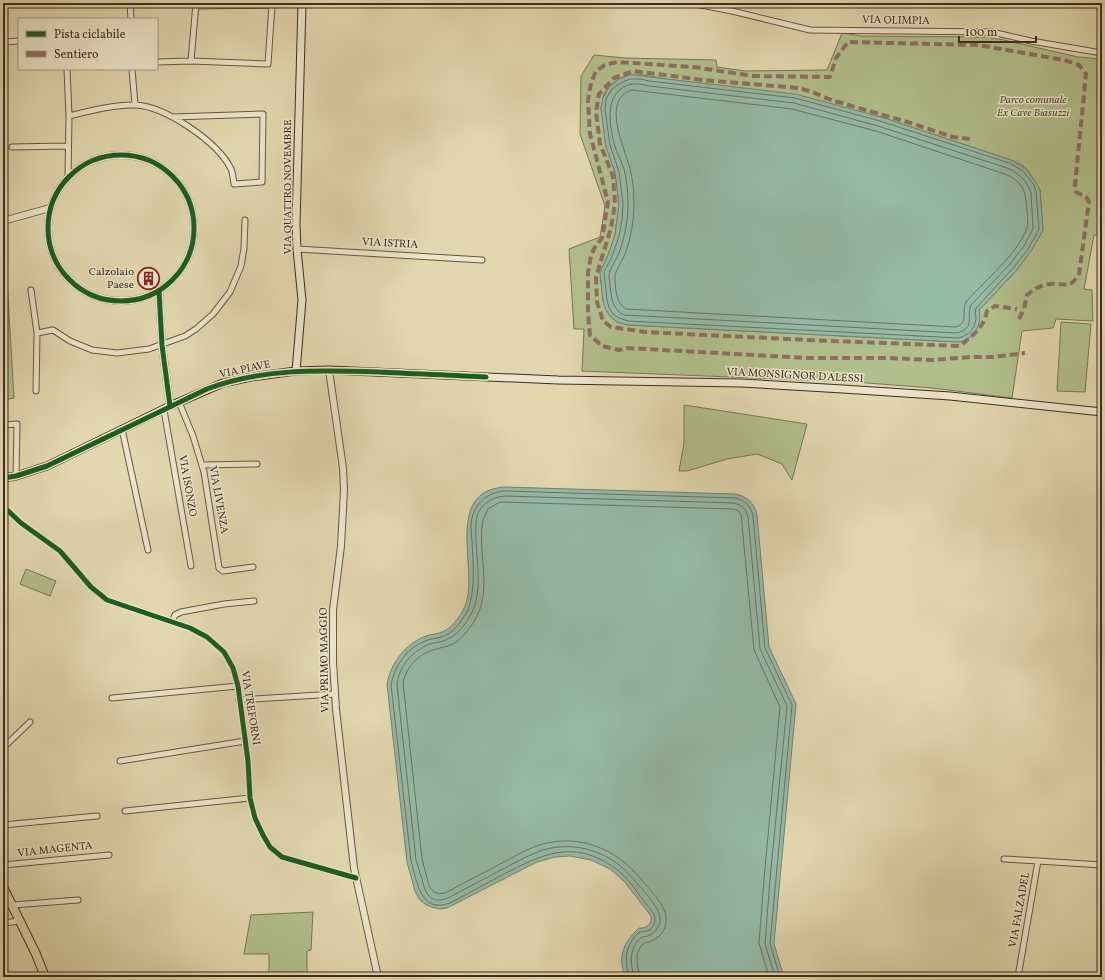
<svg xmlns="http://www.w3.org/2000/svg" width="1105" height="980" viewBox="0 0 1105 980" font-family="Vollkorn,serif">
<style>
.green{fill:#b1bf8c;stroke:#787656;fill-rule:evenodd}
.water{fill:#95baa7;stroke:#728271}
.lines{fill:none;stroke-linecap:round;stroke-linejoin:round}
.shore{stroke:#6a7464;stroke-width:1}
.minor-casing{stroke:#675844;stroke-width:7}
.tertiary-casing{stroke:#675844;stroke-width:8}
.secondary-casing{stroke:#3e2d21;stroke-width:9}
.primary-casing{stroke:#3e2d21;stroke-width:10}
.minor{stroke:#ece5cb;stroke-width:5}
.tertiary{stroke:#ece5cb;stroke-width:6}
.secondary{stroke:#ece5cb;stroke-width:7}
.primary{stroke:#e2d7af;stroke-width:8}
.quiet{stroke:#8d6e63;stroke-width:4;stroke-dasharray:8 4;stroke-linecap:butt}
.cycleway-casing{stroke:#ece5cb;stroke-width:8}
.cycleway{stroke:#1b5e20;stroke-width:5}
.labels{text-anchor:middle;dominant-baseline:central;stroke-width:3;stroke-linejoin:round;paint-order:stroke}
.street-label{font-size:11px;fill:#3e2d21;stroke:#ece5cb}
.park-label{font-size:11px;font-style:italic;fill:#554a36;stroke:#ece5cb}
.poi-label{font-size:11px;fill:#3e2d21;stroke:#ece5cb;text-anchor:end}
</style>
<rect width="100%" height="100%" fill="#e2d7af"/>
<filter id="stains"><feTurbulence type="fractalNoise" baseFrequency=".005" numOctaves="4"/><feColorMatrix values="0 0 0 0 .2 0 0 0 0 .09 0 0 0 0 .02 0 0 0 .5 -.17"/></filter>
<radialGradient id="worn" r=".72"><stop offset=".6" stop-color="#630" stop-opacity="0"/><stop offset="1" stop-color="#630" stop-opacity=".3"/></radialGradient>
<path class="green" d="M842 33 862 36 986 37 1004 40 1078 57 1102 59V235H1094L1084 289 1092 290 1093 321 1056 319 1053 328 1022 331 1012 398 932 388 854 382 582 371 584 329H574L569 249 600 237 605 206 580 134 581 76 594 55 625 58 716 60 717 67 745 71 827 70ZM629 75H644L881 117 1011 160 1022 165 1029 172 1040 190 1043 230 1031 251 1017 270 979 310C981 325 974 339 959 342L628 325 617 322 610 316 606 310 603 301 600 272 607 258 615 235 619 204 615 172 606 146 601 108 604 94 610 85 619 79Z
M3 245H5L14 398 3 400Z
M1061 322 1091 324 1085 392 1057 391Z
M684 405 807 424 792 480 782 464 757 454 727 459 687 471H679L684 443Z
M26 569 56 581 50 596 20 584Z
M313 912 311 950 307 951V977H269V954H244L251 915Z"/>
<path class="water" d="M629 75H637L650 77 795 94 881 117 1011 160 1025 168 1037 184 1040 190 1043 230 1031 251 1017 270 979 310C982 326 974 339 959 342L628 325 617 322 610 316 606 310 603 301 600 272 607 258 615 235 619 204 615 172 606 147 601 108 603 98 609 87 619 79Z
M504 487 735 494C747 496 755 504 757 515L769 647 796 704 774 944 784 977H625C617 956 624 942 639 928 647 929 652 924 651 916L624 881 610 869 591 860 570 856 555 857 537 862 447 908 440 909 431 907 425 904 419 899 415 891 407 862 387 684C391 663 405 644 426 636 432 634 440 634 446 630 455 625 463 612 466 603 478 567 444 492 504 487Z"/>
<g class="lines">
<path class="shore" d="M630 79H641L649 81 795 98 880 121 1009 163 1023 171 1034 185 1036 192 1039 229 1028 249 1014 267 976 308C975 312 975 314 976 317 976 328 968 336 958 338L628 321 619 318 613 314 609 308 607 300 604 272 611 259 619 236 622 220 623 204 619 172 610 145 605 109 606 99 612 89 621 83Z
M631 84H640L649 86 794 103 878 126 1007 168C1019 173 1027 181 1031 193L1033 229 1024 246 1010 264 971 305C966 317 976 328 957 333L624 315C612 309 612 299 610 287 610 283 609 278 609 275 610 268 618 257 620 250 625 235 628 220 628 205 628 193 627 180 624 169 621 160 616 152 614 143 609 122 604 91 631 84Z
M632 90 792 109 876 131 1005 174C1015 178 1022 184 1025 194 1026 203 1029 221 1027 228 1017 255 985 280 966 302 961 311 969 323 956 327L626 309C616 304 615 287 615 276 616 269 623 260 625 254 631 238 634 220 634 203 634 191 633 180 630 169 625 148 600 99 632 90Z
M628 977C627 965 624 955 630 944 632 940 636 934 640 932 642 931 645 932 647 931 656 928 657 918 652 911 638 896 630 877 612 866 572 839 541 855 504 874 486 884 468 893 450 903 420 914 417 881 411 861L391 685C395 664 409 646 428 640 434 638 441 638 446 635 455 631 464 618 468 610 477 587 472 549 471 525 472 506 486 492 505 491L735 498C745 500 751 506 753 516L765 648 792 705 770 944 780 977
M633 977C633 969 630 962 632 953 633 948 636 941 641 938 644 936 647 937 650 935 656 932 661 925 660 918 660 908 642 889 635 881 613 853 578 840 543 850 528 855 513 864 499 871 482 880 465 889 448 898 430 905 425 893 422 879 420 873 418 866 416 860L397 685C399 666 412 651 430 644 437 642 444 642 450 638 461 632 471 617 475 605 481 585 477 561 476 541 476 533 475 524 477 516 481 504 492 497 505 496L734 503C742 505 746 509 748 517L760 649 787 706 770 879 765 944 775 977
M639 977C639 970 636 963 637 956 638 952 640 945 645 943 647 942 651 942 653 940 662 936 667 927 666 918 666 905 648 888 640 878 616 849 580 834 543 844 529 848 517 855 504 862 484 872 465 883 445 893 437 895 432 892 429 885L422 859 403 682C407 667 417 655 433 650 439 648 446 647 453 644 463 638 472 626 477 616 492 586 477 551 483 520L488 509 500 502 733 509 737 510 741 514 754 650 780 707 764 879 759 943 769 977"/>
<defs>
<path id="minor" d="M130 3 131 19
M691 3 732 11 810 30 992 32 1031 41 1102 53
M3 42 19 41
M191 61 196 3
M157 62 191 61 268 64 272 5 196 6
M67 69 69 116 68 177
M132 69 135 105
M69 116C88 111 116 104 135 105 165 106 218 142 231 169 233 173 233 179 234 184L262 182 263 114 173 117
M12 147 68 146
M297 249 482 260
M31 290 37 333 53 330 70 341 92 350 117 353 149 349 185 336 196 329 213 314 230 292 241 266 244 248 245 220
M36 391 37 333
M179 402 193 436 204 472 219 568 223 571 253 567
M164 410 191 566
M3 425 17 424 16 476
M122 429 148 550
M202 465 257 464
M3 506 21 523 60 551 91 587 107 600 190 628 207 637 224 652 233 668 238 686 248 761 250 798 255 818 263 835 270 847 282 857 356 878
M172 622 175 615 181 612 224 604 254 601
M112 698 238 686
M239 700 335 694
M3 748 30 722
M120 761 245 741
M125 811 250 798
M3 825 97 816
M1004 859 1038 861
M3 865 109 855
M13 905 78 900
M3 923 20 921
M1018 977 1038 861 1102 865"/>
<path id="tertiary" d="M48 228a73 73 0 1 1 146 0a73 73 0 1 1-146 0Z
M3 221 50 208
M159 291 162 345 170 406
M329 370 343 468 344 490 341 546 333 610V662L336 709 354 868 378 977"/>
<path id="secondary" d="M296 371 302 300 297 249 296 224 302 3
M3 478 16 476 47 466 170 406 223 383 251 377 296 371 329 370 558 380 741 383 843 389 950 396 1102 412"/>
<path id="primary" d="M3 887 36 954 45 977"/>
</defs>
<use href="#minor" class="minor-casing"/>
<use href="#tertiary" class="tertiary-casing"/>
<use href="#secondary" class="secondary-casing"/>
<use href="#primary" class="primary-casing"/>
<use href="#minor" class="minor"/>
<use href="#tertiary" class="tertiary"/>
<use href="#secondary" class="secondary"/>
<use href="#primary" class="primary"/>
<path class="quiet" d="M970 139 953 137 904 121 831 100 815 93 799 88 703 80 633 71 614 78 599 94 596 112 600 144 613 176 615 203 611 228 596 277 597 302 603 321 611 327 645 332 808 340 960 346C974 334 983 329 987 311L995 306 1017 309
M1019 319 1024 309 1027 295C1034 290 1041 284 1050 284 1065 282 1069 291 1079 274L1089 202 1086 197 1076 192 1075 185 1086 74 1079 65 1064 60 978 45 848 42 836 58 830 77 754 76 693 67 617 62 605 65 596 71 591 83 588 100 590 134 608 202 602 238 595 247 591 255 588 273V312L590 335 602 346 619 350 627 348 808 358H889L931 360 971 357H993L1025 353"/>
<defs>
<path id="cycleway" d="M48 228a73 73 0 1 1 146 0a73 73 0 1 1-146 0Z
M159 291 162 345 170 406
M3 478 16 476 47 466 207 389C262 368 321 370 379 372 415 374 451 375 486 377
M3 506 21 523 60 551 91 587 107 600 190 628 207 637 224 652 233 668 238 686 248 761 250 798 255 818 263 835 270 847 282 857 356 878"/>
</defs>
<use href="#cycleway" class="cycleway-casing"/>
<use href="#cycleway" class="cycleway"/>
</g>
<defs>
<symbol id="building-ring" viewBox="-11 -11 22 22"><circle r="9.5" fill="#ece5cb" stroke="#8f2418" stroke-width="1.5"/><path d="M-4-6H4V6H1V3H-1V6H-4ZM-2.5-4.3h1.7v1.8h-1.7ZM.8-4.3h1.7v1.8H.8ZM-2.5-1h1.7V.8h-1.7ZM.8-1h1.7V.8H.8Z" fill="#8f2418"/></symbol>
</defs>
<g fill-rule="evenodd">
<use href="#building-ring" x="136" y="266" width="25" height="25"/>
</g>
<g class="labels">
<g class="street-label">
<text transform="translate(896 21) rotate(1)">VIA OLIMPIA</text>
<text transform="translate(288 187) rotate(-90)">VIA QUATTRO NOVEMBRE</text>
<text transform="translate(390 244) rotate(3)">VIA ISTRIA</text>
<text transform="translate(245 370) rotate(-12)">VIA PIAVE</text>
<text transform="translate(795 376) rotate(3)">VIA MONSIGNOR D'ALESSI</text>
<text transform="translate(187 486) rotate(80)">VIA ISONZO</text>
<text transform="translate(218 500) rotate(80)">VIA LIVENZA</text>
<text transform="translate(325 660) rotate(-91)">VIA PRIMO MAGGIO</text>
<text transform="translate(250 708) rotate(81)">VIA TREFORNI</text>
<text transform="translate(55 850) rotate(-6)">VIA MAGENTA</text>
<text transform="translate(1020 910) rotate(-80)">VIA FALZADEL</text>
</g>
<g class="park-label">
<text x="1033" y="100">Parco comunale<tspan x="1033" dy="13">Ex Cave Biasuzzi</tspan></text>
</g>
<g class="poi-label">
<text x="134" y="272">Calzolaio<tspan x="134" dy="13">Paese</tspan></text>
</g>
</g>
<rect width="1105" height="980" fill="none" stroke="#e2d7af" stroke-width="16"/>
<rect x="4" y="4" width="1097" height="972" fill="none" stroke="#3e2d21" stroke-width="2"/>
<rect x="8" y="8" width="1089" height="964" fill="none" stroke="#3e2d21"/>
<rect x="18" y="18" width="140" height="52" fill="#ece5cb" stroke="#a69b87"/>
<rect x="26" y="31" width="20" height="6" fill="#1b5e20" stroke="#a69b87"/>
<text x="54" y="38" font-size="12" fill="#3e2d21">Pista ciclabile</text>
<rect x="26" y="51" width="20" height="6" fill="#8d6e63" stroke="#a69b87"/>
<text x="54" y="58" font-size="12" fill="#3e2d21">Sentiero</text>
<path d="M959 36v6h77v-6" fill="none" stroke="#3e2d21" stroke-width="2"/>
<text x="965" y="36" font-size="12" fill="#3e2d21" stroke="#ece5cb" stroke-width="3" paint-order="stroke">100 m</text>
<rect width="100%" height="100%" filter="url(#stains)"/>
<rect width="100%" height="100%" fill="url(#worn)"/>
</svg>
